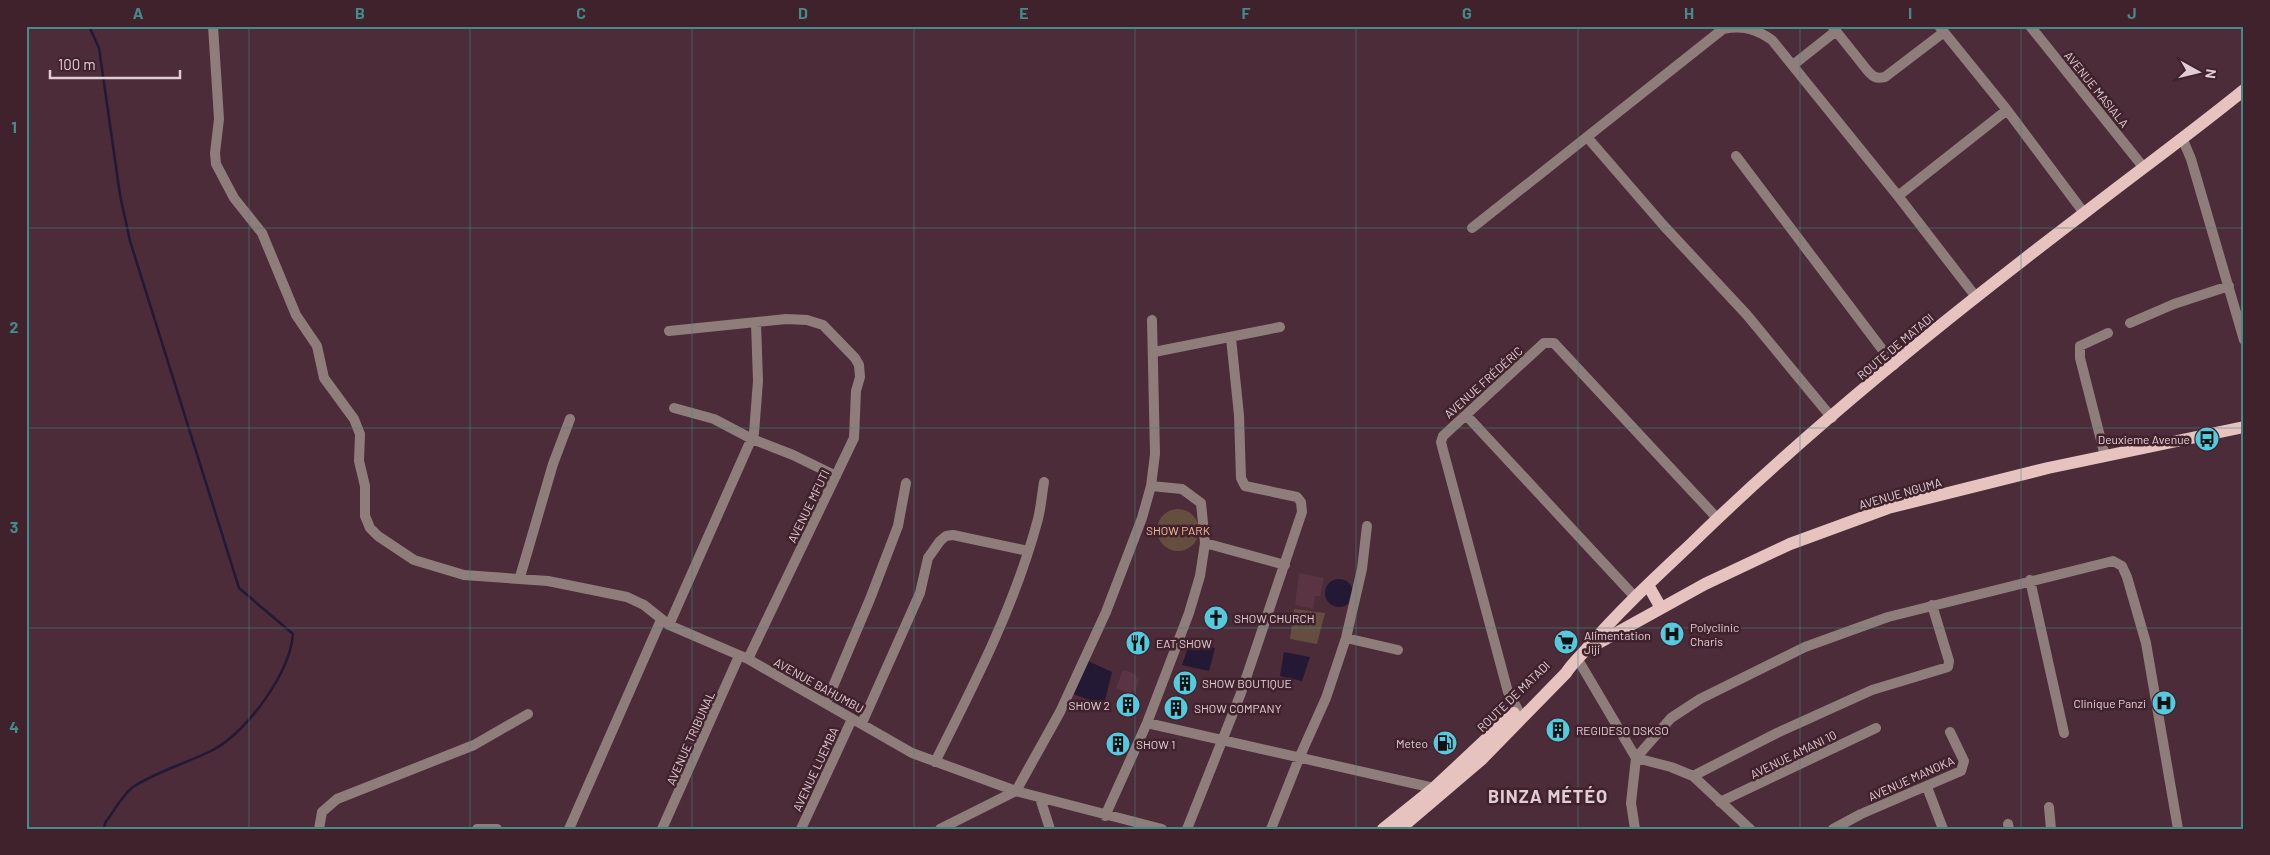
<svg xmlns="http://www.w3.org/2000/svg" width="2270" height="855" viewBox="0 0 2270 855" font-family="Barlow,sans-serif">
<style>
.built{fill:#5a3442}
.green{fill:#654e3f}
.water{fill:#231935}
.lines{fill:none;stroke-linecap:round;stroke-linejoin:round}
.stream{stroke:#231935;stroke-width:2.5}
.minor{stroke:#8f7d7b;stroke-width:10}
.primary{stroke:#e7c3bf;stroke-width:12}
.grid{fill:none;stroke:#448c87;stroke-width:1;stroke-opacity:0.55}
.labels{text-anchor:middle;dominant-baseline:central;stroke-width:5;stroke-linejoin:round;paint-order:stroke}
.street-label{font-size:12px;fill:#e1ccd3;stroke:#40222d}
.poi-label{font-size:12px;fill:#e1ccd3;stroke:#40222d;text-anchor:start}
.park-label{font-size:12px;fill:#f6bc97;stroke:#40222d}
.district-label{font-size:18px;font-weight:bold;letter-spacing:1px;fill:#e1ccd3;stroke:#40222d}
.neatline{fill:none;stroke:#448c87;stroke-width:2}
.grid-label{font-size:16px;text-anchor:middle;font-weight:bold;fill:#448c87}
</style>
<rect width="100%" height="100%" fill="#4b2c38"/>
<path class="built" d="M1299 573 1324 578 1320 596H1315L1313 609 1295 605Z
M1123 670 1133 673 1139 679 1135 692 1132 690 1131 694 1116 688Z"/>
<path class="green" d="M1157 530a21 21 0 1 1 42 0a21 21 0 1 1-42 0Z
M1294 609 1325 613 1317 644 1290 639Z"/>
<path class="water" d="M1325 593a14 14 0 1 1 28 0a14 14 0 1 1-28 0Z
M1190 642 1215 648 1209 671 1182 665Z
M1284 652 1310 657 1302 681 1280 676Z
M1088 661 1112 672 1104 705 1073 694Z"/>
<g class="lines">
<path class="stream" d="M89 26 99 48 120 195 130 241 239 588 293 634C290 673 247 732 213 750 187 763 158 771 133 787 122 795 113 813 105 823L104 829"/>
<path class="minor" d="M213 26 219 119 215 153 216 164 234 198 262 233 296 315 317 346 324 378 354 419 360 434 359 461 365 486V516L370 528 378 536 414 560 464 575 548 581 627 597 644 605 669 625 748 659 912 753 1016 791 1162 829
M1832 26 1867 70C1873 77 1876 79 1885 77L1944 32
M1939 26 2007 110 2084 213
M2030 26 2144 168
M1793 65 1836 31
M1587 137 1664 226 1747 315 1832 418
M2183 140 2191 159 2244 340
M1736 156 1894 365
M1898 196 2007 110
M1472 228 1723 29C1743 25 1756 29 1772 40L1898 196 1976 297
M2130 323 2174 304 2229 286
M669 331 786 319 807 320 823 325 855 358 859 365 860 377 856 391 854 438 748 659
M1154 352 1280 327
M674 408 714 419 752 439 793 455 836 476
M1466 415 1635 597
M2105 456 2080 358V346L2108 333
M1205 543 1285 565
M520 577 553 464 570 419
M2030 580 2064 733
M669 625 754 433 758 381 756 323
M1346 638 1398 650
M1577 658 1636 758 1631 803 1635 829
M826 703 870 599 898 526 906 483
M1518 710 1508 692 1443 450 1441 442 1443 436 1544 343H1554L1717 518
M862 723 920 593 928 558 940 541 946 536 953 535 1028 551
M1147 723 1434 788
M935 762C975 683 1015 605 1038 519 1041 507 1042 494 1044 482
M1693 776 1777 733 1872 690 1948 667 1949 661 1932 605
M1927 787 1943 829
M1040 798 1050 829
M1720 802 1876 728
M2049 807 2051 829
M1105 816 1147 723 1189 613 1200 576 1205 543 1201 503 1182 489 1151 486
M2008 824 2009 829
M319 829 322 812 337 799 474 745 528 714
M477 829H497
M569 829 661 620
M662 829 739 656
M801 829 852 719
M940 829 1016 791 1060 712 1106 612 1142 518 1151 486 1155 454 1152 320
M1187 829 1241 693 1302 512 1301 502 1297 497 1245 486 1241 478 1239 415 1231 338
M1271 829 1300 756 1326 698 1346 638 1362 569 1367 526
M1750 829 1693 776 1671 767 1636 758 1671 718 1700 699 1805 647 1888 617 2113 561 2122 566 2127 577 2146 643 2178 829
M1833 829 1861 814 1961 771 1964 761 1950 732"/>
<path class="primary" d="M1648 585 1661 608
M1593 646 1705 584 1790 544 1888 508 2048 468 2244 427
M1383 829 1434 788 1514 713
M1400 829 1481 760 1566 673C1573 662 1581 656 1589 646 1621 609 1656 577 1691 544 1813 425 1948 317 2083 214 2137 172 2191 133 2244 90"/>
</g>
<path class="grid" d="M249 26V829M470 26V829M692 26V829M914 26V829M1135 26V829M1356 26V829M1578 26V829M1800 26V829M2021 26V829M26 228H2244M26 428H2244M26 628H2244"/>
<defs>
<symbol id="bus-disc" viewBox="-11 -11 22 22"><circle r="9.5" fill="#55cadf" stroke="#40222d"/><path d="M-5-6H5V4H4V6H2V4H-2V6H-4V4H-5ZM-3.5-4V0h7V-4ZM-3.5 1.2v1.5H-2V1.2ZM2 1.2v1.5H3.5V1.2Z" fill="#111"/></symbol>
<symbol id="church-disc" viewBox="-11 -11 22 22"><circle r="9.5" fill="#55cadf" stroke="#40222d"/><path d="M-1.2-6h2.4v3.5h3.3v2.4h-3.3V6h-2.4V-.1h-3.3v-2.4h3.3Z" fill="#111"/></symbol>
<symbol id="hospital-disc" viewBox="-11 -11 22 22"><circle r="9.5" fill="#55cadf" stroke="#40222d"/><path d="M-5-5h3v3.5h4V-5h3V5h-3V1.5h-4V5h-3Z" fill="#111"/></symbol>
<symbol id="supermarket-disc" viewBox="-11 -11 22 22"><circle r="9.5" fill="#55cadf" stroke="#40222d"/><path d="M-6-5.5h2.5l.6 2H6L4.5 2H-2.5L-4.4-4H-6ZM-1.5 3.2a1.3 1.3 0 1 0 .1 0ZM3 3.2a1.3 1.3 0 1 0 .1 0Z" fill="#111"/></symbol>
<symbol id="restaurant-disc" viewBox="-11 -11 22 22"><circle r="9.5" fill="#55cadf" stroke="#40222d"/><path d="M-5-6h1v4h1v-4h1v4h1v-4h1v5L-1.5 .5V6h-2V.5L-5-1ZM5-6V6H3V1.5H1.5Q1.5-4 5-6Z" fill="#111"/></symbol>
<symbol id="building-disc" viewBox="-11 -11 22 22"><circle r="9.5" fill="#55cadf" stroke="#40222d"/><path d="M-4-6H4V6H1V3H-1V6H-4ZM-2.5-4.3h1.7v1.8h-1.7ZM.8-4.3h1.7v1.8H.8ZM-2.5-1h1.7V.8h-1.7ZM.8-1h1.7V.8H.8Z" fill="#111"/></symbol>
<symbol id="fuel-disc" viewBox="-11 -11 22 22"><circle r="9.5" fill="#55cadf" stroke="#40222d"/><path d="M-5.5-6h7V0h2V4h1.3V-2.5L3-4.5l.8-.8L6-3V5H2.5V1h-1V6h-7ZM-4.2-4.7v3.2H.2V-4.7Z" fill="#111"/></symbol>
</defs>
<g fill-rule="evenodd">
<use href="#bus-disc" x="2193" y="425" width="28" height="28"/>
<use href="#church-disc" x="1202" y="604" width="28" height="28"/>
<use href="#hospital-disc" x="1658" y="620" width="28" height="28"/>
<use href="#supermarket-disc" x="1552" y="628" width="28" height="28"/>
<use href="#restaurant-disc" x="1124" y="629" width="28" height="28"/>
<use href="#building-disc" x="1171" y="669" width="28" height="28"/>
<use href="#hospital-disc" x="2150" y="689" width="28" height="28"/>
<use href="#building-disc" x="1114" y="691" width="28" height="28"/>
<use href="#building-disc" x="1162" y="694" width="28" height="28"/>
<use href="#building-disc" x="1544" y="716" width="28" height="28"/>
<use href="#fuel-disc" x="1431" y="729" width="28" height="28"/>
<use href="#building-disc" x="1104" y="730" width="28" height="28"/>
</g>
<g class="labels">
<g class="street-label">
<text transform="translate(2097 89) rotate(51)">AVENUE MASIALA</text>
<text transform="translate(1895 346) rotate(-40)">ROUTE DE MATADI</text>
<text transform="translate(1483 382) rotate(-42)">AVENUE FRÉDÉRIC</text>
<text transform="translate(1900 493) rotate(-16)">AVENUE NGUMA</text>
<text transform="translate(808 506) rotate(-64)">AVENUE MFUTI</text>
<text transform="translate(819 685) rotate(29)">AVENUE BAHUMBU</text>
<text transform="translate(1513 696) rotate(-44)">ROUTE DE MATADI</text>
<text transform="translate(690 738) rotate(-66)">AVENUE TRIBUNAL</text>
<text transform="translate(1793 754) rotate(-26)">AVENUE AMANI 10</text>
<text transform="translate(815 769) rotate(-65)">AVENUE LUEMBA</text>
<text transform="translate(1911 778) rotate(-24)">AVENUE MANOKA</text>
</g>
<g class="poi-label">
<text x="2190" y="439" text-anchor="end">Deuxieme Avenue</text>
<text x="1234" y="618">SHOW CHURCH</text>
<text x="1690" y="627">Polyclinic<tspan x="1690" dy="14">Charis</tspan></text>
<text x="1584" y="635">Alimentation<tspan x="1584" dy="14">Jiji</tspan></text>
<text x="1156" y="643">EAT SHOW</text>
<text x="1202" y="683">SHOW BOUTIQUE</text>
<text x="2146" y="703" text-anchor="end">Clinique Panzi</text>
<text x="1110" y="705" text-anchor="end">SHOW 2</text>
<text x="1194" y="708">SHOW COMPANY</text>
<text x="1576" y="730">REGIDESO DSKSO</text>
<text x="1428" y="743" text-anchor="end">Meteo</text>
<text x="1136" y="744">SHOW 1</text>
</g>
<g class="park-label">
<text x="1178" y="530">SHOW PARK</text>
</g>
<g class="district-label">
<text x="1548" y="796">BINZA MÉTÉO</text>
</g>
</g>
<rect width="2270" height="855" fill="none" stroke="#40222d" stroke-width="55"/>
<g transform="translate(2198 72) rotate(98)" stroke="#40222d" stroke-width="4" paint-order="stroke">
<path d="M0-4L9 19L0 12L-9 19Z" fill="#e1ccd3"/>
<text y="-8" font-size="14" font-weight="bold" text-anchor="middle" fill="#e1ccd3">N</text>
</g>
<path d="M50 70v8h130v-8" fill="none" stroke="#e1ccd3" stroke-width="2.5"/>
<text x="58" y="70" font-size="15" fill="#e1ccd3" stroke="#40222d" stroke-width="4" paint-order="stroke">100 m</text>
<rect x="28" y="28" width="2214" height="800" class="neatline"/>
<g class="grid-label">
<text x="138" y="19">A</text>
<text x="360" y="19">B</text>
<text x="581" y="19">C</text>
<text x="803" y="19">D</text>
<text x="1024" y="19">E</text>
<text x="1246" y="19">F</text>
<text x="1467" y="19">G</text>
<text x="1689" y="19">H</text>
<text x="1910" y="19">I</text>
<text x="2132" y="19">J</text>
<text x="14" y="133">1</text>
<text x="14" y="333">2</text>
<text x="14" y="533">3</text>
<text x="14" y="733">4</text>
</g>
</svg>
